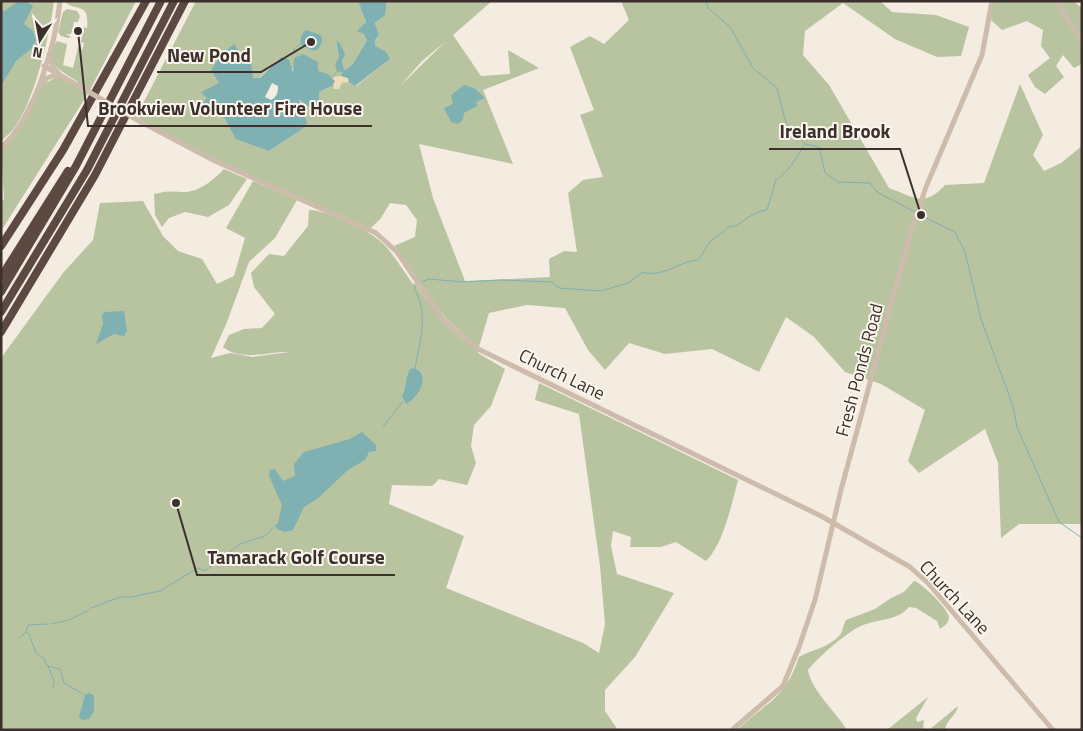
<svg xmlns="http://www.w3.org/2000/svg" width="1083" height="731" viewBox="0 0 1083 731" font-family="'Titillium Web',sans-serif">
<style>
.green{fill:#b8c4a0;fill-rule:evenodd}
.sand{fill:#efdcb8}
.water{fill:#7fb0b2;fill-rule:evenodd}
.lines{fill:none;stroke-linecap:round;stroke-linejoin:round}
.stream{stroke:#7fb0b2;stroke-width:1}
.minor{stroke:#cdbbac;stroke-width:5}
.highway{stroke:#5c4a42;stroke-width:8}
.minor-bridge{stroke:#cdbbac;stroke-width:5}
.labels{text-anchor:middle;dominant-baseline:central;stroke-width:4;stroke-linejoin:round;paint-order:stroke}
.street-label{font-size:18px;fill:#3b302b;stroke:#fbf5ee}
.leader{fill:none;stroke:#3b302b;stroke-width:2}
.callout-dot{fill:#3b302b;stroke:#fbf5ee;stroke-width:2}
.callout-label{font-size:19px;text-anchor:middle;font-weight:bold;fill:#3b302b;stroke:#fbf5ee;stroke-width:4;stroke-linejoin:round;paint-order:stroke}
</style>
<rect width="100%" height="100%" fill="#f4ebe1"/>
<path class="green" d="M1 1H54C50 34 35 97 17 124 13 131 6 136 1 142Z
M64 1H136L89 92 1 231V203L4 199 1 147C20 130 23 109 37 90 44 82 55 80 59 74L77 84 78 82C63 72 40 62 57 41L67 44 63 65 73 68 78 47H81L82 51 84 43 81 42 84 27 87 28C90 0 75 13 64 1Z
M196 1H358L366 22 363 26 367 40 353 64 344 71 356 86 390 59 375 46V40L379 35 375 23C382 19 387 9 387 1H492L453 35 481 76 510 74 508 50 539 68 483 90 513 164 419 144 433 198 465 281 550 277 549 259 564 251 577 252 568 193 583 180 603 177 580 115 594 110 570 47 590 36 604 44 629 20 621 1H880L892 12 936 15 969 27 961 56 937 57 895 39 843 3 805 31 803 55 829 85 889 188C914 197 924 208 945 185L984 183 1020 84 1043 135 1033 155 1044 171 1061 163 1082 146V132V524H1019L1001 538 998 463 985 429 919 473 908 461 925 410 881 384 845 372 814 337 786 317 759 372 712 349 665 354 629 343 605 370 588 350 565 308 527 305 489 313 479 347 446 319 394 246 415 237 417 220 406 205 390 203 381 218 370 229 269 185 141 122 138 113ZM306 30 313 33 314 51 309 48ZM336 42 340 43 343 52 342 65 335 66 339 57ZM445 42 400 86 422 61ZM235 57 253 78H259L281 57 289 59 291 69 294 68V58L321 73 328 74 332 86 319 92 314 107H309L299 99 306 115 301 130 269 151 219 83Z
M993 1H1073L1082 8V64L1074 68 1063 55 1056 66 1064 77 1045 94 1035 87 1028 75 1050 58 1041 46 1043 30 1027 21 1002 30 991 20Z
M67 9 77 11 80 16 78 22H74L71 34H66L71 37 68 38 61 36 58 32 63 12Z
M224 169 247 179 229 205 208 217 185 212 169 218 162 227 155 215 154 194C166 191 170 191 182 192 198 193 214 180 224 169Z
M253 181 297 200 275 238 249 262 227 322 211 358 230 353 253 357 289 352C270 351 240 362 223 347L229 335 244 329 262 328 275 314 254 287 251 273 269 254 284 256 308 226 309 210C329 210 375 232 388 249 397 260 404 272 413 284L415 283C433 310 451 333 478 351V353L505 369 491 406 474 425 471 446 476 463 467 485 439 479 432 486 392 485 389 504 464 536 446 588 583 643 599 653 605 624 600 566 579 414 535 400 539 383 738 480C732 503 723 545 706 561L676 542 661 547H630L631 537 613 531 611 546 617 574 674 593 635 657 605 690V711L618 730H1V358L63 273 93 240 100 203 143 201 163 236 178 251 202 259 217 284 234 276 245 238 226 228Z
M914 581C921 582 949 610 949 617 949 623 944 626 940 629L937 621 916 608 909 607C898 620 881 619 866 624 851 628 818 657 808 670 811 690 836 712 847 730H737C766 702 785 700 799 657 811 650 830 647 840 635 843 631 843 625 846 620L875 609 891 598 904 592Z
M928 697 916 718 917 722 924 720 923 730H887Z
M958 706C957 715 946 720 945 730H929Z"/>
<path class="sand" d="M341 76 348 78 349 82 342 83 339 89H334L333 77Z"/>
<path class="water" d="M18 1H25L33 6 24 24 33 31 36 40 32 48 16 61 1 86V10L5 11Z
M358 1H387L385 15 375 23 379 35 375 40V46L386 52 390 59 355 86 349 82 348 78 341 76 343 72 337 71 335 65 339 57 336 41 340 43 345 54 342 61 344 71 353 64 367 40 364 34 357 31 366 22Z
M306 30 321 35C323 42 321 49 314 51L300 44 302 34Z
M234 44 239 51 235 57 246 58 251 63 253 78H260L281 57 289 59 293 72 294 58 303 54 318 62V71L328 74 335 81 332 86 319 92V102L314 107H309L299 99 307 123 301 130 269 151 236 139 224 117 223 109 216 106 207 108 203 102 207 98 201 92 219 83 211 70 221 55ZM272 83 278 86C278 93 277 97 271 100L265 97Z
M464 85 474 88 485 98 476 102 477 106 464 113 463 120 458 124 451 122 444 108 453 104 451 95Z
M124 311 127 331 124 336 114 334 96 344 103 324 102 315 105 312Z
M415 368C432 377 417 398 406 404L402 396C407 387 405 378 410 369Z
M362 432 376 445V451L369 452 365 460 348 470 317 499 304 507 293 530 285 532 277 529 275 525 278 523 282 505 269 476 270 470 275 469 283 481 295 476 294 464 304 452 350 439Z
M88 693 94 695V712L89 719 82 720 79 717 85 695Z"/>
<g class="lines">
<path class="stream" d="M706 1 708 8 730 27 753 68 777 88 786 123 805 144 819 147 825 173 838 182 870 183 877 192 915 212
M298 55 293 50 300 44
M333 77 337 71 346 70
M918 214 955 232 965 252 981 319 1013 406 1017 427 1059 522 1082 538
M421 282 429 279 463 282 501 280 552 282 559 288 600 291 628 283 643 272C663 278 677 262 698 260 703 255 705 248 709 243 714 237 723 234 728 227 741 228 748 212 767 210L776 180C786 174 798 157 804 145
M415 368C420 342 429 313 414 288L416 286
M383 427 403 401
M91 608 120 597H131L160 591 198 568 205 571 240 544 265 536 275 526
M51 624 69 620 89 610
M26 631 28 625 48 624
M20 637 26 632 29 634 36 653 44 658 47 666 60 669 64 683 85 695
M48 666 54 681 53 688"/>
<path class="minor" d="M1056 1 1082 41
M44 66 82 88
M39 87 47 78 59 74 53 67 49 55
M141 122 215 161 376 233 397 252 444 321 478 349 821 516 910 567 928 583 1053 730
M1 147C34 121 56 42 60 1
M732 730 783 686 799 647 815 600 841 490 911 231 926 187 982 55 992 1"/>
<path class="highway" d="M1 246 63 150 146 1
M1 277 68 171
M1 292 76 166 161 1
M1 312 87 170 174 1
M1 332 95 175 185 1"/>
<path class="minor-bridge" d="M82 88 141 122"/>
</g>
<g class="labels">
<g class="street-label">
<text transform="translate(859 370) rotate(-75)">Fresh Ponds Road</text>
<text transform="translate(562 374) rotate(26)">Church Lane</text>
<text transform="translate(955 597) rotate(47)">Church Lane</text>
</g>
</g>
<path class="leader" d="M311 42L261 72H157M78 31L88 126H372M921 215L900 149H769M176 503L197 575H395"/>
<g class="callout-dot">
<circle cx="311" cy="42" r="5"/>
<circle cx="78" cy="31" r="5"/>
<circle cx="921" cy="215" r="5"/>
<circle cx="176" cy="503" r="5"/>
</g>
<g class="callout-label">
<text x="209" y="62">New Pond</text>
<text x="230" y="115">Brookview Volunteer Fire House</text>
<text x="835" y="138">Ireland Brook</text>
<text x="296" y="564">Tamarack Golf Course</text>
</g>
<rect width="1083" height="731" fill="none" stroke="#3b302b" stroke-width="5"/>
<g transform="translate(40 40) rotate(191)" stroke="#fbf5ee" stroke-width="4" paint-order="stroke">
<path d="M0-4L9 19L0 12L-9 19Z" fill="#3b302b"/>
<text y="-8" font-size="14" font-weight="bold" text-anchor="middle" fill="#3b302b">N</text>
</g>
</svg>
